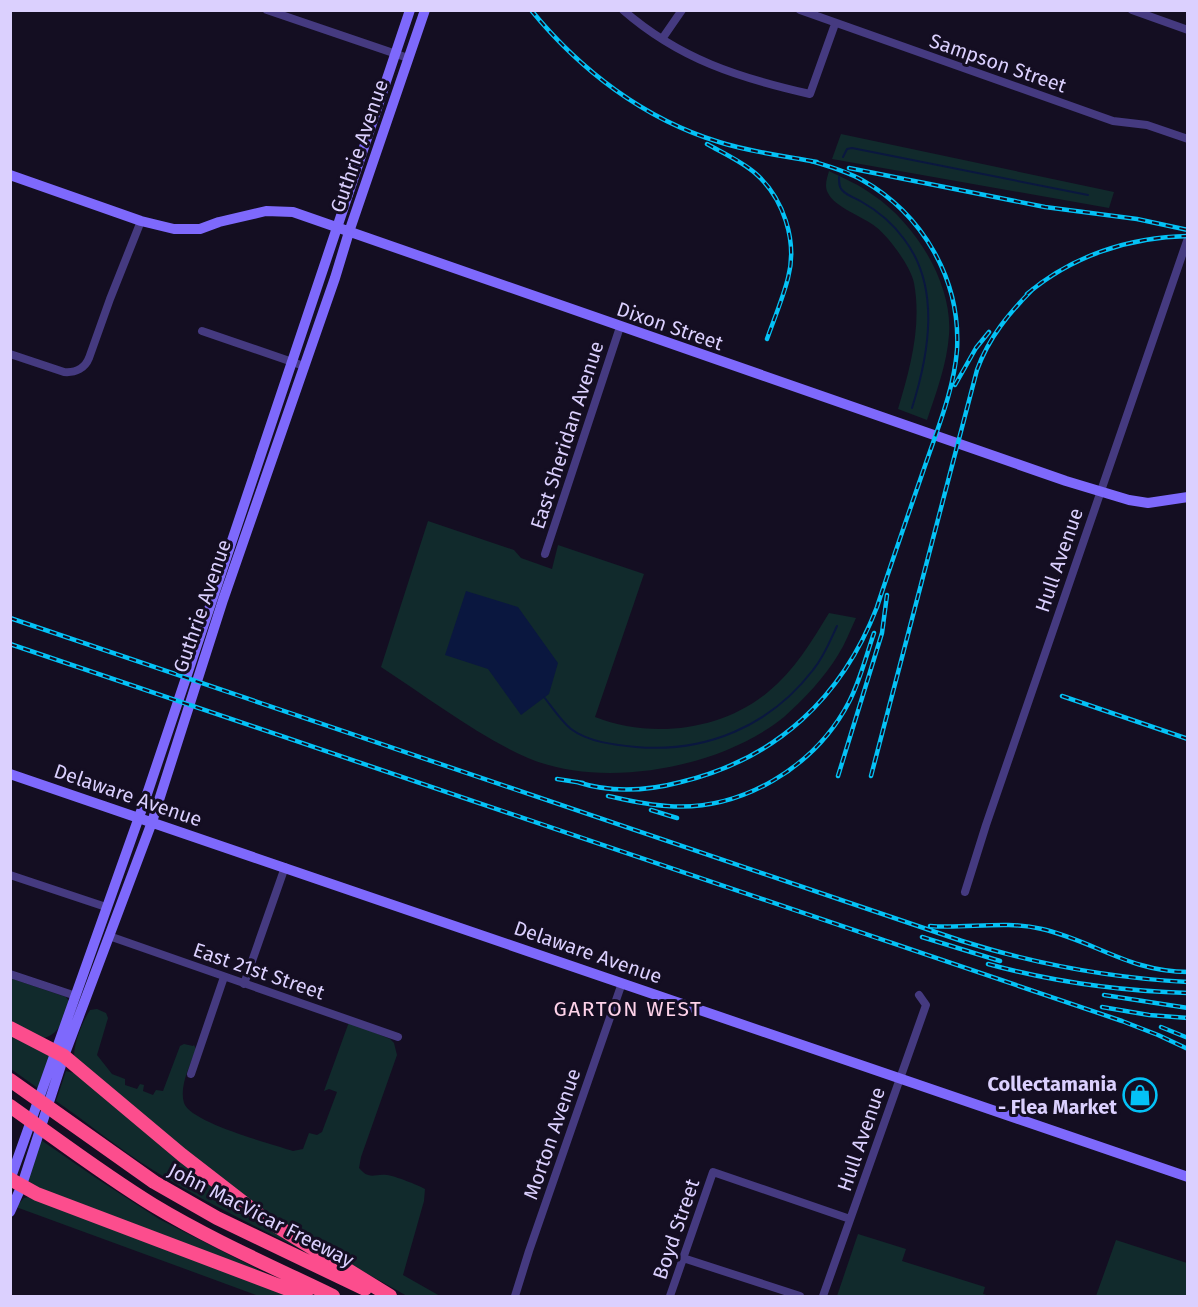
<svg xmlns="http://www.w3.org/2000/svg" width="1198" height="1307" viewBox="0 0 1198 1307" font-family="'Fira Sans',sans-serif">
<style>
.green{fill:#112a2c}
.water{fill:#0a173f}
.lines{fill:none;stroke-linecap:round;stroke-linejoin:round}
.stream{stroke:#0a173f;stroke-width:2}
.street{stroke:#453a80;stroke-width:8}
.secondary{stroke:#7e69fc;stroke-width:10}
.highway{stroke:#fc4d8d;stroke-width:14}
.rail-casing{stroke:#04c2f6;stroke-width:4.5}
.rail{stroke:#140e22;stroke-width:2;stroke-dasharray:7;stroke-linecap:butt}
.labels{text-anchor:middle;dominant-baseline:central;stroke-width:6;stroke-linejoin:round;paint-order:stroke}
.street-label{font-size:20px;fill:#dbd0fe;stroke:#140e22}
.poi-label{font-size:20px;font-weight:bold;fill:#dbd0fe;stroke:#140e22;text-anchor:end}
.neighbourhood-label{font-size:21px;letter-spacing:1.5px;fill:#fed2e9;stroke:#140e22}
</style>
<rect width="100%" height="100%" fill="#140e22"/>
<path class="green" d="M841 134 1114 192 1109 208 832 159Z
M829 171C843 178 860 185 873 195 915 223 953 283 949 335 947 364 936 393 927 420L898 409C910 369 922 326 914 283 911 267 889 237 876 227 864 217 834 207 828 193 824 186 827 178 829 171Z
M428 521 514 550 521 558 552 569 558 545 644 574 595 717C650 739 721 731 768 692 794 671 812 641 829 613L856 618C850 631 845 644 838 655 825 677 803 700 784 717 721 768 603 790 528 758 478 736 427 697 381 667Z
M10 978 66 997 69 1001C63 1017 62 1033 44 1038L11 1025Z
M97 1009 106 1013 108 1018 97 1055 112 1074 125 1079V1085L137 1089 140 1084 144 1085 143 1091 153 1095 156 1090 163 1091 180 1046 184 1044 193 1046 194 1045 196 1049C190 1066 179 1086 184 1103 191 1123 272 1144 293 1151L303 1149 309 1133 317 1135 322 1132 337 1092 329 1089 324 1091 349 1022 390 1039 394 1043 397 1055 361 1157 359 1168C370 1181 375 1173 387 1175 395 1176 418 1185 425 1189L424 1201 403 1275 440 1296H407L302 1237 231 1188 74 1057C74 1042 82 1023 90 1010Z
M11 1034 51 1057 39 1089 11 1069Z
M66 1071 74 1073 311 1254C257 1227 204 1202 153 1170 119 1149 88 1123 56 1101Z
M41 1140 96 1178 159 1219 283 1282 87 1210 30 1184 28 1179Z
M29 1197 36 1199 296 1296H259L16 1207 24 1198Z
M858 1234 906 1249 902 1261 985 1287 983 1294 990 1296H837Z
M1116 1240 1187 1263V1296H1096Z"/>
<path class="water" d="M466 591 518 607 558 663 549 694 521 715 488 669 445 655Z"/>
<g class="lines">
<path class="stream" d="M843 157 847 149 852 148 1088 195
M839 177C839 183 839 187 842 190 847 196 856 198 862 202 878 211 893 224 904 239 941 287 929 354 912 408
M544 697C552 707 561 721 571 729 588 742 615 745 636 747 706 753 770 726 813 670 824 657 830 641 837 626"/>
<path class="street" d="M267 10 408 58
M623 10C679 59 739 78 810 94L835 24
M800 10 1113 121 1147 125 1188 139
M1132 10 1188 30
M662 39 682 10
M202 331 304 366
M10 354 64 372C76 373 85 368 89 358L110 299 141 221
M545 554 620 327
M10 875 106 907
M965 892 986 825 1188 238
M109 936 398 1037
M10 974 76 996
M244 984 285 867
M191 1074 224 977
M683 1258 800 1296
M515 1296 529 1251 622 983
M670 1296 713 1172 850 1219
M823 1296 926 1005 919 995"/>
<path class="secondary" d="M10 175 141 221 174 229H200L219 222 266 211 293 212 1066 481 1129 500 1148 503 1188 497
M10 774 1188 1177
M10 1180 144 803 410 10
M10 1212 22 1185 64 1056 152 822 223 600 335 278 349 232 425 10"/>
<path class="highway" d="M10 1028 64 1056 182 1155 262 1217 390 1296
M10 1080 154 1182 217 1218 365 1289
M10 1106C58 1140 104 1175 153 1205 211 1240 273 1267 333 1296
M10 1179 37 1194 306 1296"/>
<defs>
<path id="rail" d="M531 10C580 70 644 119 719 142 750 152 784 156 817 162
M707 144C723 153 741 161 755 173 783 197 798 241 788 278 783 298 774 319 767 339
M849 168 1045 207 1137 219 1188 230
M1027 294C1072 256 1129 237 1188 236
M955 385 976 348 989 332
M10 618 962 941C1035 964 1110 978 1188 982
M10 644 1122 1021 1158 1035 1188 1049
M1062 696 1188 739
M838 776 882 633 887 595
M871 776 977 370C989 337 1009 313 1033 289
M557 779 583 783
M577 782C611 793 647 791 681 782 776 759 842 698 877 607 893 558 910 509 927 460 939 425 954 388 957 350 961 280 923 214 862 180 846 171 828 166 811 161
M608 796C627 800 647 805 667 806 741 812 815 767 849 702 860 681 866 656 874 633
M651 810 677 818
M930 926C967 929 1005 920 1042 929 1094 941 1130 972 1188 972
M922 937 1000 961
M988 964C1053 982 1120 991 1188 993
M1104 995 1188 1008
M1102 1007 1149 1015 1188 1018
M1161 1027 1188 1038"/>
</defs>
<use href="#rail" class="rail-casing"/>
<use href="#rail" class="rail"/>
</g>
<defs>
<symbol id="shop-ring" viewBox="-11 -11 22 22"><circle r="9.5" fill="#140e22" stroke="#04c2f6" stroke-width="1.5"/><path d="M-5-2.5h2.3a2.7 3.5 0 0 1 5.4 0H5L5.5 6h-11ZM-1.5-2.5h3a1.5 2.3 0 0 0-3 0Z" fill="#04c2f6"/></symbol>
</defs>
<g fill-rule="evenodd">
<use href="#shop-ring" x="1121" y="1076" width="38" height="38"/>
</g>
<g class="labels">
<g class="street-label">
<text transform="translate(998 63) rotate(19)">Sampson Street</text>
<text transform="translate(359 146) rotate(-71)">Guthrie Avenue</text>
<text transform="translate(670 326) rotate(19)">Dixon Street</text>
<text transform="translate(567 435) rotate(-72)">East Sheridan Avenue</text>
<text transform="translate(1059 560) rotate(-71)">Hull Avenue</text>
<text transform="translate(202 606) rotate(-71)">Guthrie Avenue</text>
<text transform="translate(128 795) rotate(19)">Delaware Avenue</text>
<text transform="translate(588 952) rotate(19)">Delaware Avenue</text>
<text transform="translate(259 971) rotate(19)">East 21st Street</text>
<text transform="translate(552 1134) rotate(-71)">Morton Avenue</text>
<text transform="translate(861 1139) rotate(-71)">Hull Avenue</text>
<text transform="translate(261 1215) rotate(27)">John MacVicar Freeway</text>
<text transform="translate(676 1229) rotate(-71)">Boyd Street</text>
</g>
<g class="poi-label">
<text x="1117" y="1084">Collectamania<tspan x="1117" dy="23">- Flea Market</tspan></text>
</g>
<g class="neighbourhood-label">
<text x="628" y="1009">GARTON WEST</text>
</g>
</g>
<rect width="1198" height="1307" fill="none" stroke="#dbd0fe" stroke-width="24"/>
</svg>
